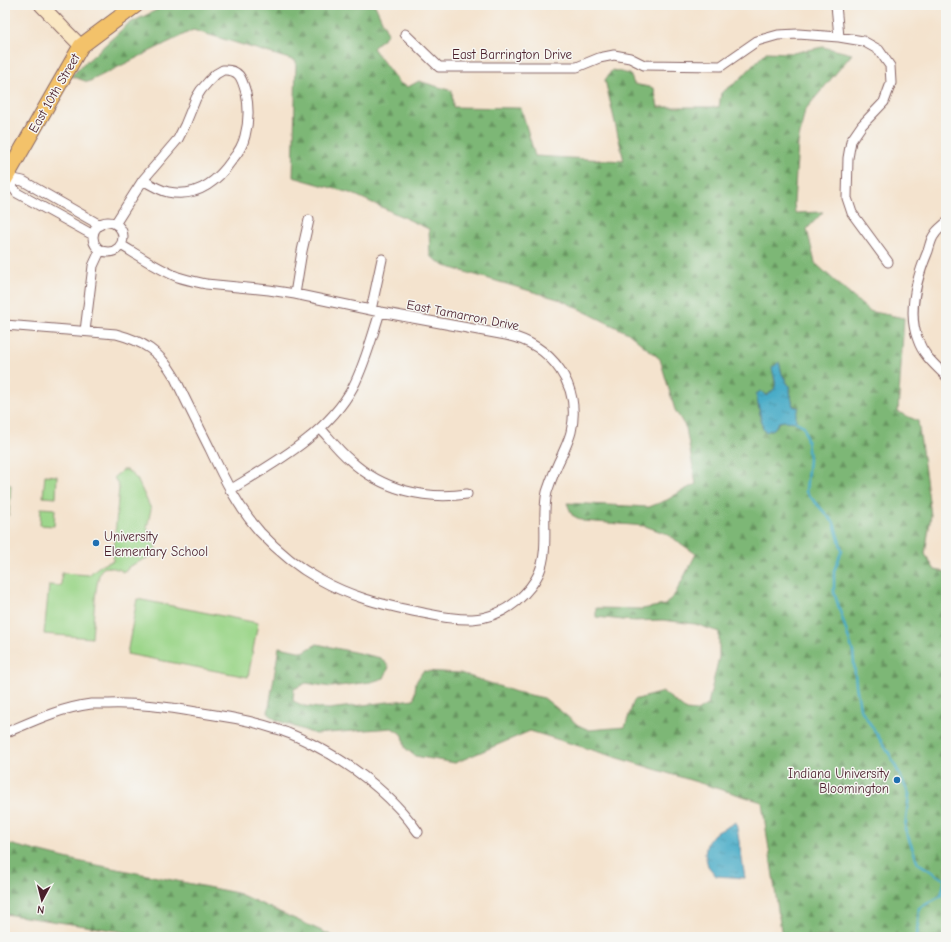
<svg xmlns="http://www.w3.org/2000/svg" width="951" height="942" viewBox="0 0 951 942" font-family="'Comic Neue',sans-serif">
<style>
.forest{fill:url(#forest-firs);stroke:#646b50;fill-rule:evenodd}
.green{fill:#9cd68a;stroke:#737a5a}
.water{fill:url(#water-ripples);stroke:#496679}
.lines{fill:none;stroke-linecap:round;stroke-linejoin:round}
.stream{stroke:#48acc7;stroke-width:2.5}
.street-casing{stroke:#866464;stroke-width:11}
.secondary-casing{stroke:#866464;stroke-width:15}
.primary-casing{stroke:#866464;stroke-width:17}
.street{stroke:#fff;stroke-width:9}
.secondary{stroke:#fae7c3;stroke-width:13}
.primary{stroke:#f3c26a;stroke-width:15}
.poi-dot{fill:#1f6fb2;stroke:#f6f6f2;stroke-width:1.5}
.labels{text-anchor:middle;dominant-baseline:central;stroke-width:3;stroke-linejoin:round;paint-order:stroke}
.street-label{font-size:13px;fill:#4a1f2b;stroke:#f6f6f2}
.poi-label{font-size:13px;fill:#4a1f2b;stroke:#f6f6f2;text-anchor:start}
</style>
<defs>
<pattern id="forest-firs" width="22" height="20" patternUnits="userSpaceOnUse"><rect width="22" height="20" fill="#7db776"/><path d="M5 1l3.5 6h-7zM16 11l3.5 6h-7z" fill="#689461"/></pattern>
<pattern id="water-ripples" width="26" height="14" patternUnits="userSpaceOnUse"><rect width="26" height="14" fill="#48acc7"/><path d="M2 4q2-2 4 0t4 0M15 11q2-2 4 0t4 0" fill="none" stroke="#3e8ba2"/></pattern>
</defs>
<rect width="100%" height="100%" fill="#f6f6f2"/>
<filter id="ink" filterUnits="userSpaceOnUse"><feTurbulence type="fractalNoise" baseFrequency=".025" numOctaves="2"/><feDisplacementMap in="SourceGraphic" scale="8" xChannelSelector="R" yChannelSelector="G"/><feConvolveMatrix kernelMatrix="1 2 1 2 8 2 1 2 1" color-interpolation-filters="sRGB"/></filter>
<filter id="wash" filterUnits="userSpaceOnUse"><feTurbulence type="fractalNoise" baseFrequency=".012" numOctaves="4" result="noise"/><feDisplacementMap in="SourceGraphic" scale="16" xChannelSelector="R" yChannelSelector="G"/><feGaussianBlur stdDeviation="0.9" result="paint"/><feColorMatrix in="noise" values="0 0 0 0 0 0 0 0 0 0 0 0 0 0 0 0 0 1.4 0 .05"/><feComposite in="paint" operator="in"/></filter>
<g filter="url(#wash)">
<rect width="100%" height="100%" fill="#f4e3ce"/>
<path class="forest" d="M167 5H375L388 34 373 48 399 83 408 87 419 81 452 91 453 107 521 108 535 156 624 161 605 80 612 70 630 74 634 84 654 88 658 107H719L721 93 738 81 766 52 793 53 823 47 852 54 805 110 798 143 794 203 795 213 823 212 807 229 815 263 845 290 869 311 904 318 898 412 918 421 931 515 925 554 935 570 946 572V937H782L762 802 530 731 455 763 415 756 405 748 403 735 392 728 315 734 276 720 268 713 279 647 303 652 317 644 381 658 389 667 384 678 371 682 331 687 306 683 294 689 293 701 304 706 328 709 414 699 416 682 423 671 460 673 516 692 544 698 578 725 589 730 625 727 634 700 663 692 686 710 697 711 708 704 719 657V632L695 624 663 620 632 621 596 617V608L642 609 665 605 675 594 696 554 667 534 645 526 583 521 572 515 567 503 649 507 667 500 680 492 696 484 686 428 675 410 660 359 628 333 561 300 445 266 430 256 429 229 353 194 293 177 296 61 193 30 88 82 71 76 128 24ZM779 362 782 374 789 386 793 406 785 421 779 422 774 429H763L756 394 761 391 765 396 773 391 776 385 774 378Z
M5 843 77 861 237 893 335 937H129L125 932 5 914Z"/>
<path class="green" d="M123 470H127L137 479 151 509 147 528 157 551 155 554 128 567V569L122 572 121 570C116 569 106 565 102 569 95 576 93 626 92 638L44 634 49 585 61 586 62 573 89 575C99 566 100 565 113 561L119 487 114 477Z
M45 475 57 476 56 498 43 497Z
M5 484 11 485 9 515H5Z
M41 508 55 509 54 526 40 525Z
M137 599 258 623 248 677 127 654Z"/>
<path class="water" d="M779 362 782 374 789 386 793 406 799 408 796 414V422L785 421 779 422 774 429 766 432 763 429 756 394 761 391 766 396C780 387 775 383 772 368Z
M736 822 745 878 716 876 708 866 705 854 707 843 714 834Z"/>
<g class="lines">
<path class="stream" d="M796 422 804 426 807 440 809 459 806 492 834 523 842 550 834 571V592L853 652 856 685 860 708 890 755 909 794 905 829 918 863 945 880 941 896 919 908 917 937"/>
</g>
</g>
<g filter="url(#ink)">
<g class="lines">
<defs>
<path id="street" d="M836 5 839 37
M405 34 439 67H577L599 58 614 55 630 58 644 65 721 66 757 41 778 35 798 34 839 37 863 41 879 50 890 66 891 83 884 102 862 125 851 141 848 158 847 198 852 213 888 262
M223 70C240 69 242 79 246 93 249 107 249 121 245 136 243 145 238 153 232 160 217 182 197 198 168 192 159 190 151 185 143 180L178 139 185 125 196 98 201 90 208 82 216 74Z
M5 177 23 181 100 225
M6 178 17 193 93 235
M93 237a15 15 0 1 1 30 0a15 15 0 1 1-30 0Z
M946 223C943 226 937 230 935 234 931 238 930 245 928 251 917 277 907 313 918 340 923 355 935 365 946 376
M115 224 143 180
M295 294 302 251 309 220
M371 310 382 259
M5 325 116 334C143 341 160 352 174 376 186 401 198 425 210 449 224 479 238 507 260 532 277 550 297 567 319 579 349 596 379 604 413 611 451 618 483 629 517 601 526 593 534 584 539 573 550 547 541 519 547 492 551 480 556 467 562 455 565 448 569 440 571 432 582 386 552 344 506 335L380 312 295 294 269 290 206 284C197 282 187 280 178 277 158 269 139 256 121 245
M85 331 93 266 100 251
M321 429C330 439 339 451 350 460 382 490 425 500 467 494
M230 490C274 463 328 434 353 387 365 364 372 337 380 312
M5 733C33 721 60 708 91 704 96 704 103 704 109 704 138 703 167 707 196 712 223 716 250 720 276 729 288 732 300 738 312 744 353 765 391 794 418 832"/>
<path id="secondary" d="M41 5 63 28 81 46"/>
<path id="primary" d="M5 179 81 46 136 5"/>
</defs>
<use href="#street" class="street-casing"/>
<use href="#secondary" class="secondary-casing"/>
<use href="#primary" class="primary-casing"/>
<use href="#street" class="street"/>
<use href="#secondary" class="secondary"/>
<use href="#primary" class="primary"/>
</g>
</g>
<g class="poi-dot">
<circle cx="96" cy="543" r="4"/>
<circle cx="897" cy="780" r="4"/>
</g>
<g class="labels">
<g class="street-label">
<text x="512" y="54">East Barrington Drive</text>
<text transform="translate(54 93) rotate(-60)">East 10th Street</text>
<text transform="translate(463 315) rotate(11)">East Tamarron Drive</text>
</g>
<g class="poi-label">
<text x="104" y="536">University<tspan x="104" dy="15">Elementary School</tspan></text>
<text x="889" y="773" text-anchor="end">Indiana University<tspan x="889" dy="15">Bloomington</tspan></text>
</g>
</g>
<rect width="951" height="942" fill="none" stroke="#f6f6f2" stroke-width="20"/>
<g transform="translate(42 900) rotate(187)" stroke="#f6f6f2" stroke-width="3" paint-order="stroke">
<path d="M0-3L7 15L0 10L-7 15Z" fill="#4a1f2b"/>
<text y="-6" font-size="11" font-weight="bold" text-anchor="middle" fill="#4a1f2b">N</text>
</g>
</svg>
